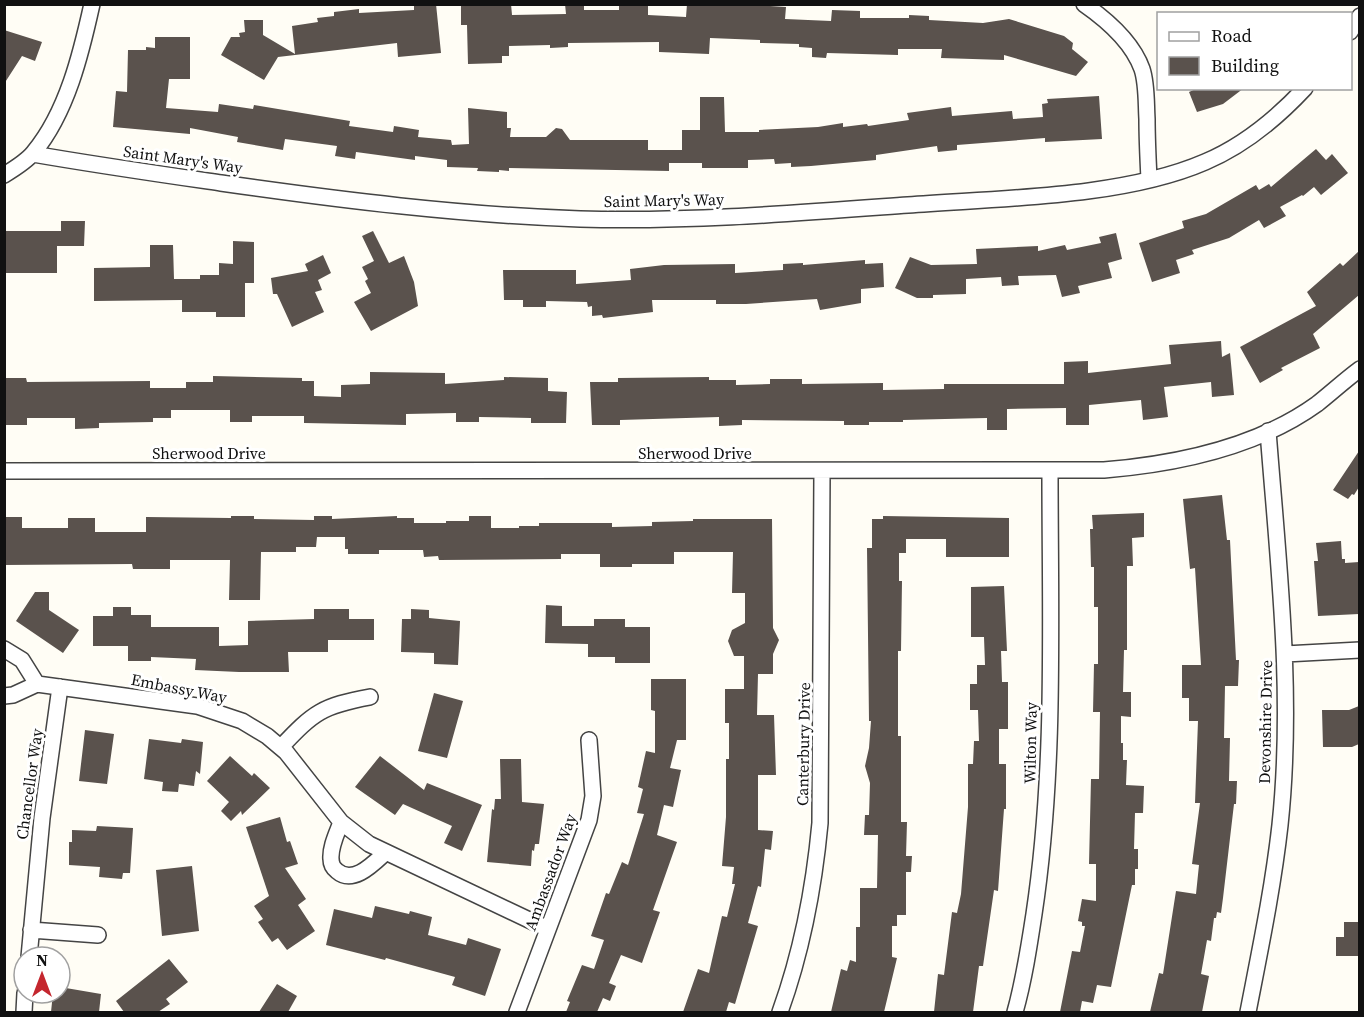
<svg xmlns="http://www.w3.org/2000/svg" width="1364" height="1017" viewBox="0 0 1364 1017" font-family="'Source Serif 4',serif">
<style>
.building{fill:#5a524d}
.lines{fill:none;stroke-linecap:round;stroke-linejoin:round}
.street-casing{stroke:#444;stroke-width:18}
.street{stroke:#fff;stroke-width:15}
.labels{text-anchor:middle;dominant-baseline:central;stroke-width:6;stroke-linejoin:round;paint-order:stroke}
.street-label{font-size:16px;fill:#111;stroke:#fff}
</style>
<rect width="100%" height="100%" fill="#fffdf5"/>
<path class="building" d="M418 4H436L441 53 398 57 397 43 278 57 264 80 221 55 231 37H240L239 33 245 32 244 20H263V35L295 54 292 26 318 22 317 18 334 16V12L359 9V13L414 10V6Z
M461 4H511L512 15 566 14 565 4H584V10H619V5H648V15L686 17 687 4H736L786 7 785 19 831 21 832 10 860 11V18H909V15L929 16V20L983 23 1009 19 1064 36 1073 43 1072 49 1088 62 1076 76 1004 55V60L941 58 942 49H898V55L827 53 826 58 812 57V48L799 47V44L760 43V40L710 38 709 54 659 52V42L568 43V47L550 48V45L509 46V56H502V63L468 64 467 25H461Z
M4 30 42 42 35 61 22 56 4 84Z
M155 37H190V79H169L166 108 218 112 219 104 253 109 254 105 350 121 349 126 393 132 394 126 419 130 418 137 451 140 452 145 469 144 468 108 507 112V128H511L510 137H546L556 128 562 129 570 140H648V150H682V130H700V97H724L725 132H759V130L818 127 843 123V127L867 124 868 126 909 120 907 113 951 107 952 116 1012 111 1013 119 1043 117 1042 104 1048 103 1047 99 1099 96 1102 139 1045 142V138L957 145V150L938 152 937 146 876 155V160L811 166 791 167V163L775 164 774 159 748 160V168H702V163H669V171L509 168V171L499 170V172L477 171 478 168 447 167V160L415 156V160L356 152 355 159 335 156 337 146 285 139 283 150 237 142 238 137 190 128V134L113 127 116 91 127 92 128 50H146V47L155 48Z
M1198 88H1244L1223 104 1197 112 1189 92Z
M1316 149 1326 160 1332 154 1348 173 1321 195 1314 187 1303 196 1302 195 1280 207 1286 216 1264 228 1259 220 1229 238 1192 250 1194 254 1176 260 1180 273 1152 282 1139 243 1184 228 1182 221 1206 214 1256 185 1259 190 1269 184 1271 187Z
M61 221H85L84 246H57V273H4V231H61Z
M373 231 389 263 404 256 414 282 418 306 371 331 354 302 371 293 365 281 368 279 362 267 374 261 362 236Z
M1116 233 1122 259 1108 263 1112 278 1078 286 1080 293 1062 297 1056 275 1018 276 1019 285 1002 286 1001 277 966 279V294L933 295V298H917L895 288 910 257 931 265 977 264 976 249 1038 246V251L1065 245 1067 250 1101 243 1099 237Z
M233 241 254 242V283H245V317H216V312H182V300L94 301V268L150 267V245H173L174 279H200V275H219V263L233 264Z
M1359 251V295L1313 334 1320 348 1281 368 1283 370 1260 383 1240 347 1316 306 1307 292 1340 263 1343 266Z
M323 255 331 273 318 280 322 290 315 292 324 312 292 327 277 294H273L271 278 308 271 305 264Z
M865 260V264L883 263 884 287 861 289V303L820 310 817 299 746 304H716V300H652L653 312 603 318 602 315 592 316V306L588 307 587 302 546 301V307H523V300H504L503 270H576V284L631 280 630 269 664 265 735 264V273L783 270V264L803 263V265Z
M1221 341 1222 357 1230 353 1234 395 1212 397 1211 382 1164 387 1168 417 1143 420 1141 400 1089 405V425H1066V408L1007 409V430H987V418L903 420V422H869V425H844V421L742 420V425L719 426V417L620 420V425H592L590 382H618V378L709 377V380H736V385L770 384V379H802V384L883 383V390L944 389V384H1064V362L1088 361V373L1171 364 1169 345Z
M370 372 445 373V384L504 380V377L548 378V391L567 392 566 423H531V418L479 417V422H456V413L406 414V425L304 423V416H252V422H230V410H171V418H153V422L99 423V428L75 429V418H27V425H4V378H26L27 382 150 381V388H186V382H213V376L302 378V381H314V396L341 397V385L370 384Z
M1359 451V487L1354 495 1352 494 1348 499 1333 490Z
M1222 495 1227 540H1230L1236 660H1239L1238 686H1225L1224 738H1230L1229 781H1237L1236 804H1234L1223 898 1221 913 1217 912 1216 918H1214L1211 941 1207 940 1201 974 1209 976 1202 1012H1150L1159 973 1163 974 1176 891 1196 894 1199 865 1192 864 1200 803H1195L1198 721H1189V698H1182V665H1201L1195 568 1190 569 1183 499Z
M1144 513V537L1132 538 1133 566H1127V650H1124L1123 692H1131V717L1121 716V743H1123V760H1127L1126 785 1144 786 1143 813H1135L1134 849H1138V869H1135V885H1132L1111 987 1097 985 1093 1003 1082 1001 1080 1012H1060L1072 951 1080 952 1085 926H1082V922L1078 921 1082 899 1096 901V864H1089L1091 779H1099L1100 712H1093L1094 664H1098V607H1094V567H1091L1090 529H1093L1092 515Z
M231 516H254V519L314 520V516H332V519L397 516V518H414V523H446V521H469V516H491V528H519V526H539V523H612V527L652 526V522L693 521V519H772L773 628 779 640 773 654V674H758L757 715H774L776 775H758V830L773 831 771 850 765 849 761 887 758 886 748 923 758 926 735 1004 729 1002 726 1012H683L698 969 709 973 722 916 727 917 735 884H732L734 867 722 866 726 817V759H729V723H725V689H744V656H734L728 641 732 630 745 623V593H732L733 552H674V564H632V567H600V554H561V559L439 560 438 556 424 557 423 550H379V554H348V549H345V537H317L316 547H296V552H261L260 600H229L230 560H170V569H133L132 564 4 565V517H22V528H68V518H95V532H146V517L231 518Z
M883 516 1009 518V557H946V539H906V553H899V581H902L901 651H898V736H901V822H907L906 856H912L911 872H906V915H897V926H892V957L897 958 884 1012H831L841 969 847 971 850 960 856 962V927H860V888H877L878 835H864L865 815H869L870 783 865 766 869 748 871 721H869L867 548H872V519H883Z
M1341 541 1342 559H1345V563L1359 562V614L1318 616 1314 561H1318L1316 543Z
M1004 586 1007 651H1001L1002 682H1008V729H999V764H1006V809H1004L998 891 994 890 983 966H979L973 1012H934L938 974 944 975 952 912 957 913 961 894 968 807V764H973L974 741H979L978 710H970V684H977V665H985L984 637H971V587Z
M35 592H49V610L79 630 63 653 16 621Z
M546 605 562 606V626H594V619H625V627H650V663H615V657H588V644L545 643Z
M113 607H131V615H151V627H219V646L248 645V621L314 619V609H349V619H374V640H328V652H288L289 672H239L195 670 196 659 151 657V661H128V646H93V616H113Z
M411 609 429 610V618L460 621 458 665 434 664V653L401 652 402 619H411Z
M651 679H686V740H677L670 768 681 770 673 807 664 805 657 835 677 842 653 910 660 912 642 963 621 955 609 983 616 986 610 1001 603 998 597 1012H566L570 1002 567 1001 582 965 594 969 604 940 591 936 606 893 609 894 622 862 628 865 644 814 637 813 643 789 638 787 646 751 655 753V711L651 710Z
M434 693 463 701 447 758 418 751Z
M1359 706V744L1352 747H1323L1322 710H1349Z
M85 730 114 734 107 784 79 781Z
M149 739 181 743 182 739 203 742 200 774 196 771 194 786 179 784 178 792 162 791 163 782 144 779Z
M230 756 252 776 254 773 270 788 242 815 241 811 231 821 221 811 229 802 207 781Z
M380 756 424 790 427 783 482 805 462 851 444 843 452 826 403 804 395 815 355 787Z
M500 759H521L522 802 544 804 539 844H535L534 851 532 850 531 866 487 862 492 809 494 810 495 799H501Z
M280 817 287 842 290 841 298 864 285 868 306 899 298 905 315 931 287 950 278 938 272 942 258 922 263 919 254 906 269 896 246 827Z
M97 826 133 828 130 873H123L122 879 99 877 100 867 69 865V842H72V830L96 831Z
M192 866 199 931 162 936 156 870Z
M375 906 409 914 410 911 432 917 428 935 466 945 468 938 501 949 485 996 452 985 455 977 386 958 385 960 326 945 334 909 372 918Z
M1344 922H1359V956H1336V937H1344Z
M169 959 188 982 166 999 170 1004 158 1012H124L116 1001Z
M277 984 297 996 288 1012H259Z
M60 987 101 994 99 1012H51L53 993H60Z"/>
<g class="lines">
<defs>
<path id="street" d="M1084 4C1107 20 1132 41 1142 69 1147 84 1146 103 1147 119 1147 139 1148 159 1149 179
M1350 32 1360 16
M33 154C96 165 159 174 221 183 340 200 460 215 580 219 690 222 799 213 908 205 998 198 1122 198 1205 162 1243 146 1277 118 1305 88
M4 175C14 169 27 161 34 152 67 112 81 54 92 4
M4 471 1104 470C1177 464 1256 448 1317 404 1331 393 1345 380 1360 369
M4 649 22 660 37 684
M1285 654 1360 650
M4 696 13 695 37 684 197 706 242 721 267 736 286 752 341 822 369 844 548 929
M281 747C314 712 322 706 370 697
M341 822C337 833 330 847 331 859 331 864 333 868 337 871 353 885 373 864 385 853
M31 930 98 935
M29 957 42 818 60 687
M24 1012 25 993
M517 1012 589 820 593 796 589 740
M780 1012C802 951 814 888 820 823L822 472
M1015 1012C1024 980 1029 947 1034 914 1056 768 1050 619 1050 472
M1248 1012C1260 950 1273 888 1280 825 1294 693 1278 562 1268 431"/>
</defs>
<use href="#street" class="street-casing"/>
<use href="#street" class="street"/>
</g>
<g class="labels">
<g class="street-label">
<text transform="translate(183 159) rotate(8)">Saint Mary's Way</text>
<text transform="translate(664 200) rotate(-1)">Saint Mary's Way</text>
<text x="209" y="453">Sherwood Drive</text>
<text x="695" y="453">Sherwood Drive</text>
<text transform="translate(179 688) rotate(11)">Embassy Way</text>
<text transform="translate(1265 722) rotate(-89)">Devonshire Drive</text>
<text transform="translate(1030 743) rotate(-89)">Wilton Way</text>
<text transform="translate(803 744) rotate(-89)">Canterbury Drive</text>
<text transform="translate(29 784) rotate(-82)">Chancellor Way</text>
<text transform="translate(550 872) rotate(-70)">Ambassador Way</text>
</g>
</g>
<rect width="1364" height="1017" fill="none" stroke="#111111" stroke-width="12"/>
<rect x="1157" y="12" width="195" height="78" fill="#ffffff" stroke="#a0a0a0" stroke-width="1.5"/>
<rect x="1169" y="32" width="30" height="9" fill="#ffffff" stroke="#a0a0a0" stroke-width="1.5"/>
<text x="1211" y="42" font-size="18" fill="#111111">Road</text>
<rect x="1169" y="57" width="30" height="18" fill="#5a524d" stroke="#a0a0a0" stroke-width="1.5"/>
<text x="1211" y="72" font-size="18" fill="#111111">Building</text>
<g transform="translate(42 975)"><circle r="28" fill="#ffffff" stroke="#a0a0a0" stroke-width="1.5"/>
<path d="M0-4.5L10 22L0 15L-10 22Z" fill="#c4262e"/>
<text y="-9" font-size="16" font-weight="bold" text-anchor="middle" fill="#111111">N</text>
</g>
</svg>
